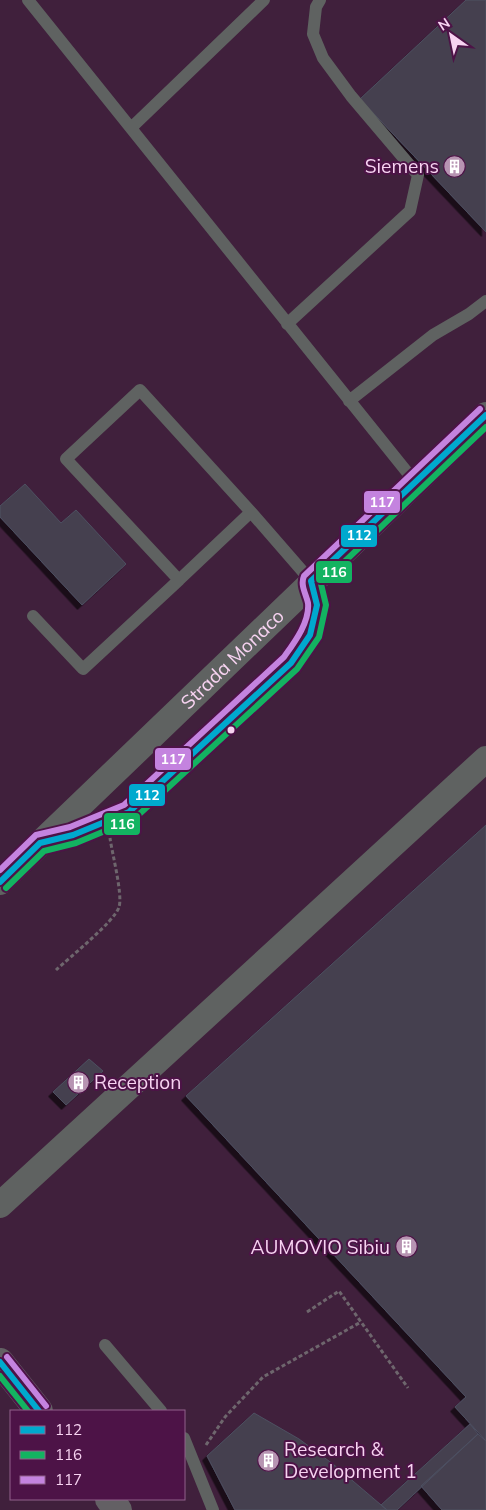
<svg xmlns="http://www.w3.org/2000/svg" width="486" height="1510" viewBox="0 0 486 1510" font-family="Mulish,sans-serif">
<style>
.building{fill:#454050;stroke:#4d5061;filter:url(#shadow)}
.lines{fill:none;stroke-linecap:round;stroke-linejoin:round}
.path{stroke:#6e666d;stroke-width:3;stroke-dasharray:4 2.5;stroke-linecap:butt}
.lane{stroke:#5f6261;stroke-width:12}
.street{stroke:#5f6261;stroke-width:26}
.primary{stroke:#636064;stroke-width:28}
.bus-1-casing{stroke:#4d1347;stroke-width:10}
.bus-2-casing{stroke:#4d1347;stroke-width:10}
.bus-3-casing{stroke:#4d1347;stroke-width:10}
.bus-1{stroke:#00a9ce;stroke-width:6}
.bus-2{stroke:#13b361;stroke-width:6}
.bus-3{stroke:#c483df;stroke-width:6}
.bus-dot{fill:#f7d3f1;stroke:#4d1347;stroke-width:2}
.labels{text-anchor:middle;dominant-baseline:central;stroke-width:4;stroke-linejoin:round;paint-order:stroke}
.poi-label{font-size:19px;fill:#f7d3f1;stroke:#4d1347;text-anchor:end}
.street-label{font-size:19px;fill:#f7d3f1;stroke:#4d1347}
.line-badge{stroke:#4d1347;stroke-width:2}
.badge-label{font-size:14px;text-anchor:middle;font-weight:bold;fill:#fff}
</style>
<defs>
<filter id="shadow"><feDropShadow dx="-4.5" dy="4.5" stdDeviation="0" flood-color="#0009"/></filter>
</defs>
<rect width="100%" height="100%" fill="#40203c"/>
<path class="building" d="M466 0H486V232L360 99Z
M25 484 61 523 76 510 126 564 82 605 0 517V506Z
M486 825V1441L455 1407 466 1397 186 1096Z
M89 1059 103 1071 66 1105 53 1092Z
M254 1413 299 1439 333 1464 387 1510H235L207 1456Z
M470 1424 478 1434 397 1510H387L381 1505Z
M478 1434 486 1441V1510H442L421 1486Z"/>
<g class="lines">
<path class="path" d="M56 970C69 958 115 921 119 907 123 895 112 853 110 838
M307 1312 339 1291 408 1388
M206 1445 225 1417 263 1377 361 1322"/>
<path class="lane" d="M28 0 415 482
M131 128 264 0
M287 324 410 211 418 175 351 96 323 58 313 34 316 7 320 0
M349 401 433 335 469 314 486 301
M179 580 251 512
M33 616 83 669 179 580 66 459 140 390 251 512 311 581 317 605 310 635 291 663 129 812 73 835 52 840
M105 1345 161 1411
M184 1438 213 1510"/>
<g class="street">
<path id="s1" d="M0 882 486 415"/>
<path d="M0 1205 486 759"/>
</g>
<path class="primary" d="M0 1362 39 1411
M109 1499 118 1510"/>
<defs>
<path id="bus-1" d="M0 882 40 843 73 835 129 812 291 663 310 635 317 605 311 581 486 415
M0 1362 39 1411"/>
<path id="bus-2" d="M6 888 44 851 76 843 134 819 297 669 319 637 326 605 321 584 486 427
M0 1376 28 1411"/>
<path id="bus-3" d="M0 870 36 835 70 827 124 805 284 657C294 643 310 622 308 603 306 594 300 585 304 576L480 409
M7 1357 46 1406"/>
</defs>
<use href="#bus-1" class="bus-1-casing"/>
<use href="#bus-2" class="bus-2-casing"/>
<use href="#bus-3" class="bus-3-casing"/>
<use href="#bus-1" class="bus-1"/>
<use href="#bus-2" class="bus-2"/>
<use href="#bus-3" class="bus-3"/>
</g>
<defs>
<symbol id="building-disc" viewBox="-11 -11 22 22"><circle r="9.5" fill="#b794b2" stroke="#4d1347"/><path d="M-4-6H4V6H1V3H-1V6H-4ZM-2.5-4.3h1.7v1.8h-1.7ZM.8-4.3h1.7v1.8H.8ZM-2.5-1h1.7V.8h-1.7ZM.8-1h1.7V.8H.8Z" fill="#fff"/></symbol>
</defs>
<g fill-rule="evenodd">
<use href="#building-disc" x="442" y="154" width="25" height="25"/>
<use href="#building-disc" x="66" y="1070" width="25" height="25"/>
<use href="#building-disc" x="394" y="1234" width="25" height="25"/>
<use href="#building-disc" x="256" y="1448" width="25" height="25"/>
</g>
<circle class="bus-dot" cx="231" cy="730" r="4.5"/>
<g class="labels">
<g class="poi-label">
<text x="439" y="166">Siemens</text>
<text x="94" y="1082" text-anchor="start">Reception</text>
<text x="390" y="1247">AUMOVIO Sibiu</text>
<text x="284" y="1449" text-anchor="start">Research &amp;<tspan x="284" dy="22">Development 1</tspan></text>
</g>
<g class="street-label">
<text stroke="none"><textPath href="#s1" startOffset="322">Strada Monaco</textPath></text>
</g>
</g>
<g class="line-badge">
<rect x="363" y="490" width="38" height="24" rx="5" fill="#c483df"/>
<rect x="340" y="524" width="38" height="24" rx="5" fill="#00a9ce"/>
<rect x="315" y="560" width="38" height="24" rx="5" fill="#13b361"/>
<rect x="154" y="747" width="38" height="24" rx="5" fill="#c483df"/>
<rect x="128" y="783" width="38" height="24" rx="5" fill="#00a9ce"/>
<rect x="103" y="812" width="38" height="24" rx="5" fill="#13b361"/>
</g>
<g class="badge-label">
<text x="382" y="507">117</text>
<text x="359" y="540">112</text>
<text x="334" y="577">116</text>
<text x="173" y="764">117</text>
<text x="147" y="800">112</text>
<text x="122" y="829">116</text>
</g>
<rect x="10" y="1410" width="175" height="90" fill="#4d1347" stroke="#91608b"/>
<rect x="20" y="1426" width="25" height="8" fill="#00a9ce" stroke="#91608b"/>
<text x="55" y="1435" font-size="15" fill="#f7d3f1">112</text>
<rect x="20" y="1451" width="25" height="8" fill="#13b361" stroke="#91608b"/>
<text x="55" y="1460" font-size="15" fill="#f7d3f1">116</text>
<rect x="20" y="1476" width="25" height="8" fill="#c483df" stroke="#91608b"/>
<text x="55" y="1485" font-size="15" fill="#f7d3f1">117</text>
<g transform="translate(451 35) rotate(327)" stroke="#4d1347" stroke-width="4" paint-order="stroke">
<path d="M0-4L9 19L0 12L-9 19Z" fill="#f7d3f1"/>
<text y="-8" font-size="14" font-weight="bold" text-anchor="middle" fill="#f7d3f1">N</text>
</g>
</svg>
